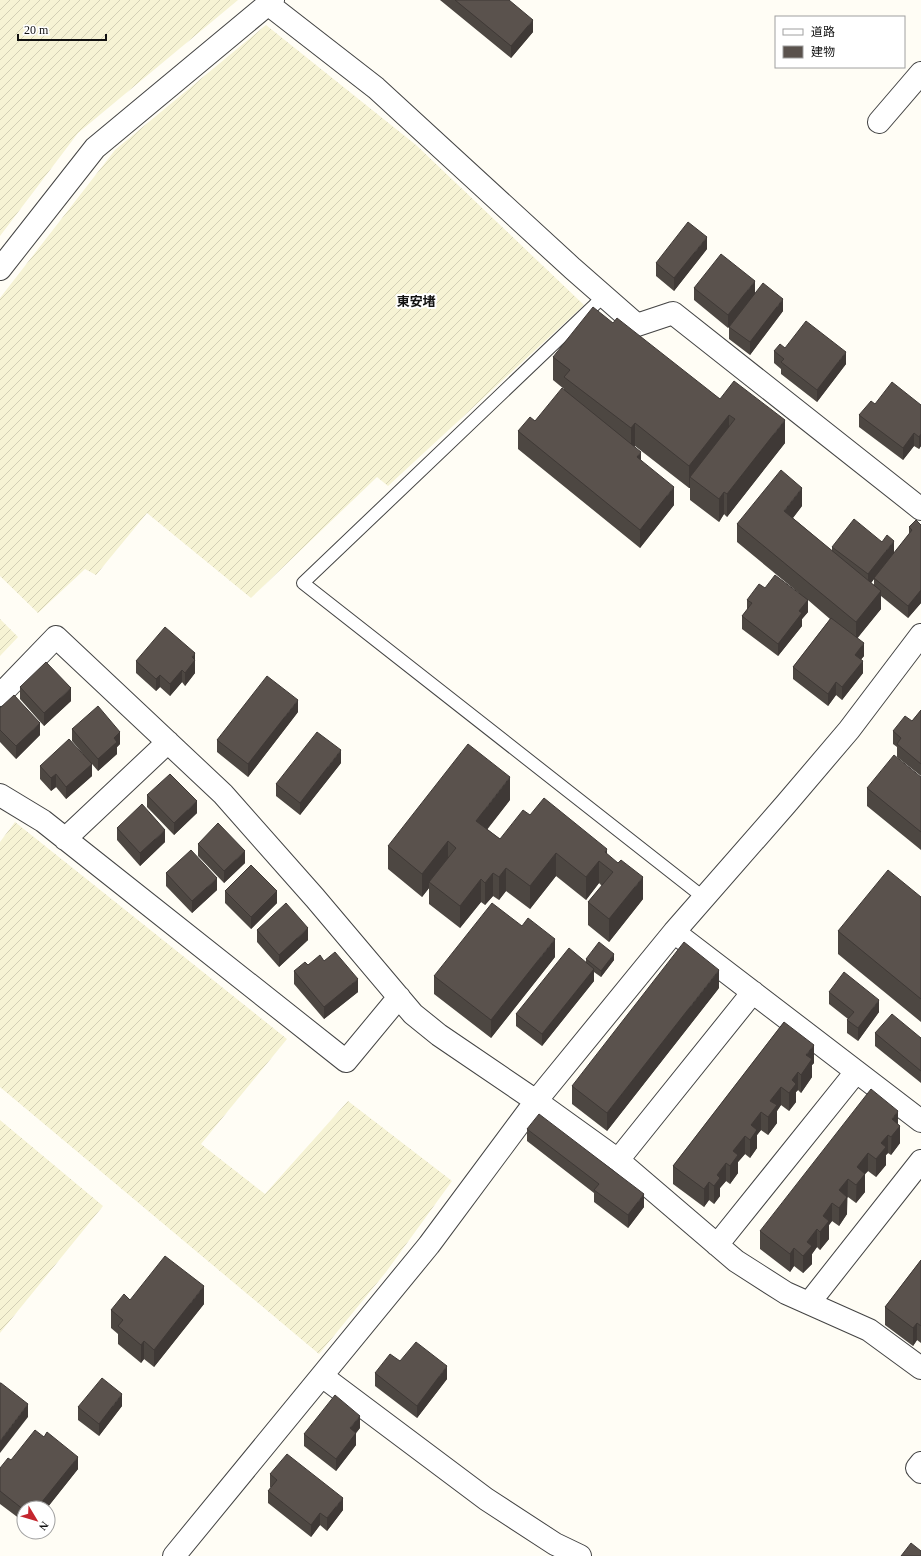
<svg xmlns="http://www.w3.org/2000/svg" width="921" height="1556" viewBox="0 0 921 1556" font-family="'Times New Roman','Noto Sans JP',serif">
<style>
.farmland{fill:url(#farmland-furrows)}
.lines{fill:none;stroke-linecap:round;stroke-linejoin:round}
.lane-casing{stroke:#444;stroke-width:14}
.street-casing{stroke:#444;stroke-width:24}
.lane{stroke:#fff;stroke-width:12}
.street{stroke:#fff;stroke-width:22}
.wall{fill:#4d4742;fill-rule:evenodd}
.shaded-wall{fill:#3f3936}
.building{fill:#5a524d;stroke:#3f3936}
.labels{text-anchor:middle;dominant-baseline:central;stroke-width:4;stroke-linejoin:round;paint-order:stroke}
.neighbourhood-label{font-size:13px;font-weight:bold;fill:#111;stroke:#fff}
</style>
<defs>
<pattern id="farmland-furrows" width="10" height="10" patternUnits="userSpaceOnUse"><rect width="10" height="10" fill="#f6f3d4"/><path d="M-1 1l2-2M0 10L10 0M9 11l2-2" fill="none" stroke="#d2cfb5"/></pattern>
</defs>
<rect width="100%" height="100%" fill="#fffdf5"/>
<path class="farmland" d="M0 0H238L78 133 0 236Z
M266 25 416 145 584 305 388 486 377 477 251 598 147 513 96 575 85 569 38 613 0 576V298L115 150Z
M0 619 18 637 0 656Z
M15 822 287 1039 201 1144 265 1194 348 1101 452 1181 386 1272 319 1354 0 1087V842Z
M0 1120 103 1206 0 1333Z"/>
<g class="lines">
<defs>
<path id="lane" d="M604 296 303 583 703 897"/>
<path id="street" d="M268 4 376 88 572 268 637 325 673 313 921 509
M879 122 921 73
M0 269 95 148 273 0
M0 695 56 637 223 794 315 898 413 1014 439 1035 536 1101 618 1160 736 1261 786 1293 869 1330 921 1368
M0 795 43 821 346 1061 399 997
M65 839 168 742
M674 932 921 1121
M618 1160 753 992
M717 1245 856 1072
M809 1303 921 1161
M322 1376 486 1499 555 1544 580 1556
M921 1463 917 1468 921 1472
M174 1556 429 1245 536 1101 674 932 786 804 849 730 921 635"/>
</defs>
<use href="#lane" class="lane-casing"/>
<use href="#street" class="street-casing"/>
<use href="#lane" class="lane"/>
<use href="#street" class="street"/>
</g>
<path class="wall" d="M440 0H509L533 32 511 58Z
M707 249 674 291 656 276V263Z
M694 288 755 293 783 311 750 355 729 339V327L734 321 728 328 694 300Z
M613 323 720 399 785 443 727 517 724 514 719 522 690 500V488H689L635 446 634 447 641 460 674 505 640 548 518 449V431L535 421 564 390V389L553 380V357Z
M785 348 846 364 817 402 781 374V369L774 363V351Z
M875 404 921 405V446L919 449 914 446 903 460 859 427V415Z
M802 506 793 518 832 551V547L894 553 909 534V527L921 525V603L908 618 881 596V609L857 638 864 656 861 659 863 673 842 700 836 695 828 706 793 679V667L830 619 808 600V612L802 619V626L778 656 742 629V616L747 610V600L765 588 800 594 737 542V524ZM874 579V585L871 583Z
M195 660V673L185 686 182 682 170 696 160 687 156 691 136 673V661Z
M20 687 71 701 44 726 20 699Z
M0 708 40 735 16 759 0 742Z
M921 710V776L897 757V747L893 744V731L912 721Z
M298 712 248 777 217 752V740Z
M72 729 120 744 117 747V754L98 771 92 764V776L66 799 56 787 51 791 40 779V766L83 754 72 741Z
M341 763 300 815 276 796V784Z
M921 777V850L867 806V788Z
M147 795 197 813 174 835 147 807Z
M510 800 487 829 500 839 530 815 607 854 643 899 609 942 588 925V902L602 886 599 883 586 900 556 876 530 909 506 891 499 900 493 896 485 905 481 902 460 928 429 904V888L422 897 388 869V846Z
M117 828 165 842 140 866 117 840Z
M198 844 245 863 224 883 198 856Z
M166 873 217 890 192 913 166 886Z
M225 891 277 903 251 929 225 903Z
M921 897V1022L838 954V931Z
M257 930 308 940 279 967 257 942Z
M555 957 491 1038 434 994V976Z
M586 959 614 960 601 977 594 972V981L542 1046 516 1026V1014L586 962Z
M324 961 358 992 324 1019 294 984V971L308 965Z
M719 988 607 1131 572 1104V1086Z
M829 992 879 1012 858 1041 847 1033V1020L848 1019 829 1004Z
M784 1022 814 1063 812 1065V1077L801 1093 798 1090 796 1092V1102L789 1111 781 1105 777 1111V1123L768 1135 761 1130 757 1135V1148L750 1158 745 1154 738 1162V1173L730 1184 726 1181 720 1188V1196L714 1204 709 1200 704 1207 673 1184V1166Z
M875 1033 921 1038V1083L875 1046Z
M898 1124 900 1143 891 1155 888 1153 886 1155V1165L876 1177 868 1171 865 1174V1192L856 1203 848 1197 847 1198V1214L839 1226 832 1221 829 1225V1239L820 1250 817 1247 812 1254V1264L803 1273 794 1266 790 1272 760 1249V1231Z
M527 1129 644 1207 628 1228 594 1202V1193L527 1141Z
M921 1260V1343L917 1340 913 1346 885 1325V1307Z
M130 1300 204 1304 154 1367 144 1359 141 1363 118 1344V1334L111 1328V1310Z
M400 1361 447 1379 417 1418 375 1386V1373Z
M122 1406 99 1436 78 1420V1407Z
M360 1428 356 1433V1445L336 1471 304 1446V1434Z
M44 1437 78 1469 47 1508H24V1522L0 1504V1468Z
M270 1474 343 1510 327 1531 320 1525 311 1537 268 1503V1491L271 1487H270Z"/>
<path class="shaded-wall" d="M533 20V32L511 58V46Z
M707 237V249L674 291V278Z
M755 281V294L728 328V315Z
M783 299V311L750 355V342Z
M846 352V364L817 402V390Z
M729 415V438L690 477V488H689V466Z
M785 420V443L727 517V494Z
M635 423V446L631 451V428Z
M914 433V446L903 460V448Z
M921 434V446L919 449V437Z
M641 452V470L637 457Z
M674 487V505L640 548V530Z
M802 488V506L784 529V511Z
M724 492V514L719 522V499Z
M894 541V553L874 578V579L868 587V574Z
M921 590V603L908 618V606Z
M881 591V609L856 640V622Z
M808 600V612L802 619V626L778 656V644L799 611Z
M864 643V656L855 667V655Z
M195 653V673L185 686V673L192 657Z
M863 661V673L842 700V687Z
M182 670V682L170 696V684Z
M160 675V687L156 691V679Z
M836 682V695L828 706V694Z
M71 688V701L44 726V713Z
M298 700V712L248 777V764Z
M40 723V735L16 759V746Z
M120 732V744L117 747V754L98 771V759L114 738Z
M341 750V763L300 815V803Z
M92 764V776L66 799V787Z
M56 774V787L51 791V778Z
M510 777V800L476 844V821Z
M197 801V813L174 835V823Z
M165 830V842L140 866V853Z
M448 841V864L429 882V888L422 897V874Z
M607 849V868L605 852Z
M245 851V863L224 883V871Z
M556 853V876L530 909V886Z
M599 861V883L586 900V877Z
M506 868V891L499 900V877Z
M493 873V896L485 905V883Z
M643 877V899L609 942V919Z
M217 878V890L192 913V901Z
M481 879V902L460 928V906Z
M277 891V903L251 929V917Z
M308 928V940L279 967V955Z
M555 939V957L491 1038V1020Z
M614 954V960L601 977V971Z
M594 969V981L542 1046V1034Z
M719 970V988L607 1131V1113Z
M358 979V992L324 1019V1007Z
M879 1000V1012L858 1041V1028Z
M814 1045V1063L812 1065V1077L801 1093V1075L806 1055Z
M798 1072V1090L796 1092V1102L789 1111V1093L792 1080Z
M781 1087V1105L777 1111V1123L768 1135V1117L770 1101Z
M898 1111V1128L900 1126V1143L891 1155 892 1119Z
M761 1112V1130L757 1135V1148L750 1158V1140L751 1125Z
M888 1135V1153L886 1155V1165L876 1177V1159L881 1143Z
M745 1136V1154L738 1162V1173L730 1184V1166L733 1151Z
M868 1153V1171L865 1174V1192L856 1203 857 1167Z
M726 1163V1181L720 1188V1196L714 1204V1186L717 1175Z
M848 1179 847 1214 839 1226V1190Z
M709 1182V1200L704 1207V1189Z
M644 1194V1207L628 1228V1215Z
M832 1203V1221L829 1225V1239L820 1250V1232L823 1216Z
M817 1229V1247L812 1254V1264L803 1273V1256L807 1242Z
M794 1248V1266L790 1272V1254Z
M204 1286V1304L154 1367V1350Z
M917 1323V1340L913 1346V1328Z
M144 1341V1359L141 1363V1345Z
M447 1366V1379L417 1418V1406Z
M122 1394V1406L99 1436V1424Z
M28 1404V1417L0 1453V1441Z
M360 1416V1428L356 1433V1445L336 1471V1459L350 1428Z
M78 1457V1469L47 1508H37Z
M343 1498V1510L327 1531V1518Z
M320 1513V1525L311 1537V1525Z"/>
<path class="building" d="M455 0H509L533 20 511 46Z
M688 222 707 237 674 278 656 263Z
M721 254 755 281 728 315 694 288Z
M763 283 783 299 750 342 729 327Z
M593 307 613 323 617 318 720 399 734 381 785 420 727 494 724 492 719 499 690 477 735 419 729 415 689 466 635 423 631 428 564 377 570 370 553 357Z
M806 321 846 352 817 390 781 362 784 359 774 351 780 344 785 348Z
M892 382 921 405V434L919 437 914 433 903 448 859 415 871 401 875 404Z
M562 388 641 452 637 457 674 487 640 530 518 431 530 417 535 421Z
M781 470 802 488 784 511 881 591 856 622 737 524Z
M854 519 882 542 887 535 894 541 868 574 832 547Z
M916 520 921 525V590L908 606 874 578 912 530 909 527Z
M775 575 808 600 799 611 802 613 778 644 742 616 752 603 747 600 759 584 765 588Z
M831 618 864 643 855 655 863 661 842 687 836 682 828 694 793 667Z
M165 627 195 653 192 657 195 660 185 673 182 670 170 684 160 675 156 679 136 661Z
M46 662 71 688 44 713 20 687Z
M267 676 298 700 248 764 217 740Z
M14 695 40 723 16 746 0 730V708Z
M98 706 120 732 114 738 117 742 98 759 72 729Z
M921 710V764L897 744 901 738 893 731 905 716 912 721Z
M317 732 341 750 300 803 276 784Z
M69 739 92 764 66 787 56 774 51 778 40 766Z
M468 744 510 777 476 821 500 839 523 810 530 815 544 798 607 849 605 852 618 863 621 860 643 877 609 919 588 902 613 872 599 861 586 877 556 853 530 886 506 868 499 877 493 873 485 883 481 879 460 906 429 882 456 848 448 841 422 874 388 846Z
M894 755 921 777V832L867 788Z
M170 774 197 801 174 823 147 795Z
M142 804 165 830 140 853 117 828Z
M218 823 245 851 224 871 198 844Z
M191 850 217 878 192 901 166 873Z
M251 865 277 891 251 917 225 891Z
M888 870 921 897V999L838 931Z
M286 903 308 928 279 955 257 930Z
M492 903 522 926 528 918 555 939 491 1020 434 976Z
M599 942 614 954 601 971 586 959Z
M684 942 719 970 607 1113 572 1086Z
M569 948 594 969 542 1034 516 1014Z
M335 952 358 979 324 1007 294 971 305 962 308 965 320 955 324 961Z
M844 972 879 1000 858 1028 847 1020 854 1012 829 992Z
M892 1014 921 1038V1071L875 1033Z
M784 1022 814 1045 806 1055 812 1059 801 1075 798 1072 792 1080 796 1084 789 1093 781 1087 770 1101 777 1105 768 1117 761 1112 751 1125 757 1130 750 1140 745 1136 733 1151 738 1155 730 1166 726 1163 717 1175 720 1178 714 1186 709 1182 704 1189 673 1166Z
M871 1089 898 1111 892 1119 900 1126 891 1137 888 1135 881 1143 886 1147 876 1159 868 1153 857 1167 865 1174 856 1185 848 1179 839 1190 847 1197 839 1208 832 1203 823 1216 829 1221 820 1232 817 1229 807 1242 812 1246 803 1256 794 1248 790 1254 760 1231Z
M539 1114 644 1194 628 1215 594 1190 599 1184 527 1129Z
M165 1256 204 1286 154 1350 144 1341 141 1345 118 1326 123 1320 111 1310 124 1294 130 1300Z
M921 1260V1326L917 1323 913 1328 885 1307Z
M416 1342 447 1366 417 1406 375 1373 390 1354 400 1361Z
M102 1378 122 1394 99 1424 78 1407Z
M0 1383H1L28 1404 0 1441Z
M335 1395 360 1416 350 1428 356 1433 336 1459 304 1434Z
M35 1430 44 1437 47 1432 78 1457 37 1508H24V1510L0 1491V1468L8 1458 11 1460Z
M287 1454 343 1498 327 1518 320 1513 311 1525 268 1491 277 1480 270 1474Z
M911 1543 921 1551V1556H901Z"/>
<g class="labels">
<g class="neighbourhood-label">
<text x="416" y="301">東安堵</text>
</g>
</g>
<rect x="775" y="16" width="130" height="52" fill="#ffffff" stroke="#a0a0a0"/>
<rect x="783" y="29" width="20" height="6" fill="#ffffff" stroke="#a0a0a0"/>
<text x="811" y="36" font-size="12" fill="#111111">道路</text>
<rect x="783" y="46" width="20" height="12" fill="#5a524d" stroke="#a0a0a0"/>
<text x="811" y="56" font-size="12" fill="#111111">建物</text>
<g transform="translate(36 1520) rotate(128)"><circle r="19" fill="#ffffff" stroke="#a0a0a0"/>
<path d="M0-3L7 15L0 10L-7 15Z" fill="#c4262e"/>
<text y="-6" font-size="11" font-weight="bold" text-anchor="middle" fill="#111111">N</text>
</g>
<path d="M18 34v6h88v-6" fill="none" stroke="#111111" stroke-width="2"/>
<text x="24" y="34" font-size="12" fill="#111111" stroke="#ffffff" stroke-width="3" paint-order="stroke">20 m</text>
</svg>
